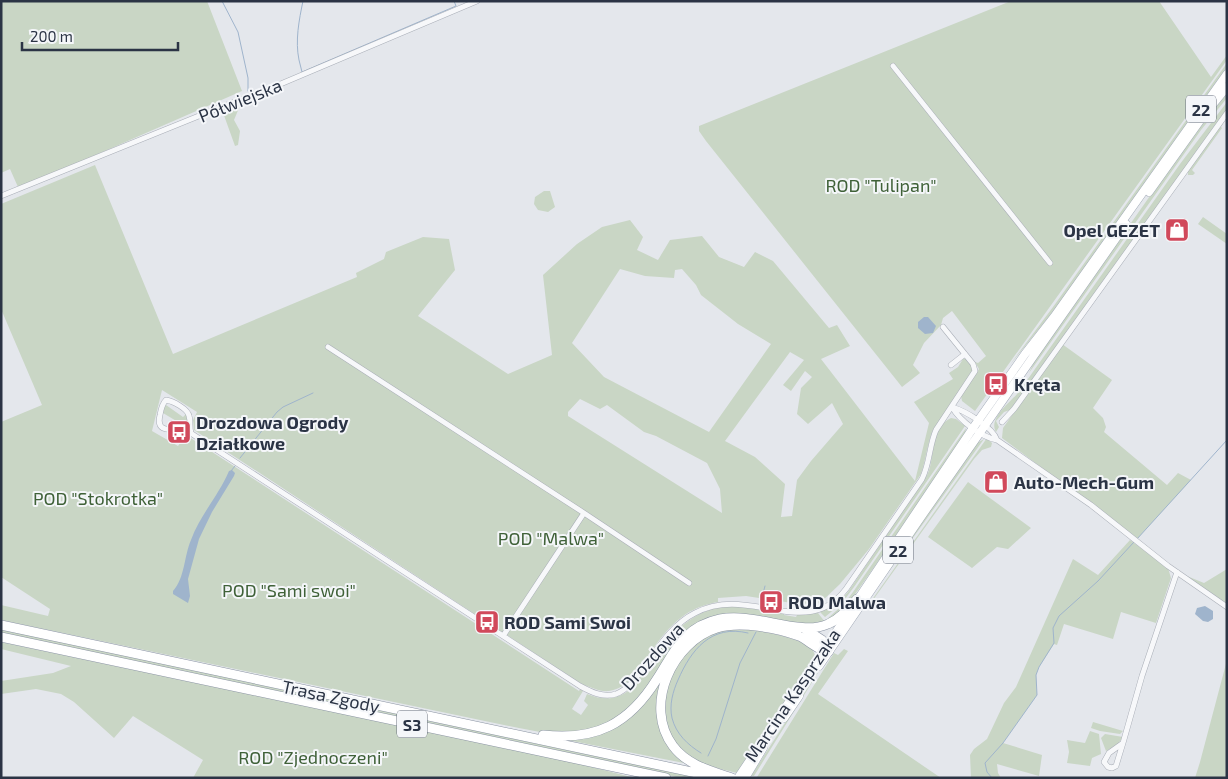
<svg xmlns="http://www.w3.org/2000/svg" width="1228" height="779" viewBox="0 0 1228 779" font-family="'Exo 2',sans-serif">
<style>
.green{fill:#c9d6c5;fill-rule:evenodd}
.water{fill:#9fb4cc}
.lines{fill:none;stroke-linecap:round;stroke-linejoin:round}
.stream{stroke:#9fb4cc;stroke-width:1}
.street-casing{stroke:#a9aeb7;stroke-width:6}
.primary-casing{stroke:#a3abb8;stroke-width:9}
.highway-casing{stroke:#8b94a3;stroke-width:10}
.street{stroke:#f7f8fa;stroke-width:5}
.primary{stroke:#fff;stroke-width:8}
.highway{stroke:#fff;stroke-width:9}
.labels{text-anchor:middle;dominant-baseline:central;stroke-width:4;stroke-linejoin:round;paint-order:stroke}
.shield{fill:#f4f6f9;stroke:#676e7b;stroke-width:1}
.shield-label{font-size:16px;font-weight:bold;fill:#2b3445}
.street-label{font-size:18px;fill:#2b3445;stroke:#f4f6f9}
.park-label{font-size:18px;fill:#3f6138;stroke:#f4f6f9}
.poi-label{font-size:18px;font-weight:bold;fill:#2b3445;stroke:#f4f6f9;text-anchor:start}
</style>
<rect width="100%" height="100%" fill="#e4e7ec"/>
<path class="green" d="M1 1H207L242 91 50 175 18 187 10 169 1 173Z
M1011 1H1159L1211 77 1227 55V60L975 411 962 401 961 396 979 369 975 362 978 363 986 356 952 311 943 318 941 325 924 343 913 365 920 373 902 387 706 141 699 131V126Z
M1227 63V67L1056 308 1009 366 1053 307Z
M264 91 266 93 239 108 234 120 240 131 238 145 235 146 221 107Z
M1227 93V98L1201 130 1029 373 1036 358 1183 149Z
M1227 102V109L1010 410 1004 412 996 421 999 427 996 432C988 419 1010 402 1018 393L1180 164Z
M1227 117 1221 127 1222 128 1192 170 1195 173 1193 175H1188V171Z
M95 165 173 354 357 277 356 273 384 259 386 252 423 237 449 239 455 270 418 316 508 374 552 355 543 275 577 244 602 227 630 220 643 237 637 250 658 260 670 240 702 236 719 257 744 267 755 252 773 261 829 328 837 325 850 346 821 359 915 481 929 423 914 402 953 379 949 373 958 367 963 359H966L971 365 974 371 933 430C927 444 926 460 921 474L869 549 840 584 820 603 799 604 746 596 718 598V602C707 604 695 608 686 614 677 620 668 629 661 638 647 655 634 688 609 691 599 692 592 687 583 685L194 430 193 420 197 412 162 390 152 431 178 446 186 435 579 691 580 689 583 691 572 709 581 715 588 705 584 701 587 694C604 701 619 700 633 687 658 653 680 611 727 606 745 604 766 610 784 614V615L796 617 797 615 818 613 825 622 818 624H697L647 690 615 721 577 734 540 732 519 728 15 623 1 620V605L48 616 50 609 1 577V422L42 405 1 309V204ZM620 269 645 276 674 278 675 270 682 269 696 285 701 295 738 324 771 344 709 432 604 377 572 343ZM790 352 804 360 783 385 791 391 805 371 812 377 801 388 797 414 808 424 832 403 843 424 811 461 797 480 792 516 781 517 785 484 755 457 725 441ZM580 399 600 409 607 405 644 432 656 436 707 463 720 489 722 513 568 416V412Z
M544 191H550L555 207 548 212 538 210 534 204 535 197Z
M1203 217 1227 234V244L1198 224Z
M1062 344 1112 380 1093 408 1103 418 1106 427 1104 432 1167 485 1178 473 1191 480 1137 539 1002 438 1003 428Z
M166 405 183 417 186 414 188 421 185 425H183L163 413 164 406Z
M951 418 956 419 965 426 854 587 842 603 825 617 820 612 838 603 848 592 923 481C926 477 929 472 930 467 934 451 933 426 951 418Z
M966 428 965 434 936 479 851 600 843 609 829 620 828 618 844 604 853 592Z
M987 438 992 443 991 447 982 450 974 459 868 607 869 604Z
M984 439 841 638 977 443Z
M968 482 1031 528 1008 549 997 547 972 568 928 537Z
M1130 540 1168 568 1171 578 1156 623 1121 612 1113 639 1064 624 1057 645 1054 644 1039 667 1036 675 1037 695 1003 743 1042 755 1039 776 997 764 998 773 1001 778H971L970 755 974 749 987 739 1004 703 1016 687 1073 559 1098 575Z
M1227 569V607L1177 572 1204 583Z
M741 620 792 629 813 637 812 639C783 625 738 616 707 629 693 635 680 649 672 663 650 704 651 734 689 764L567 740C629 736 641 708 671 661 680 647 691 632 707 626 718 622 729 621 741 620Z
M738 628C764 631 788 636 811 646L815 655 812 664 751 755 737 773C717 768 700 765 683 752 664 737 662 711 666 688 668 680 674 672 679 664 682 658 686 650 692 646 707 634 720 630 738 628Z
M1 629 703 778H681L1 634Z
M1 642 580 764 635 778H193L203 760 133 716 114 738 74 702 61 694 36 689 1 694V681L53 673 71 666 1 649Z
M837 642 754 776H751Z
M844 649 848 651 818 694 941 778 757 777 834 653 838 655Z
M1227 660V778H1195L1200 762Z
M1093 722 1123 731 1120 734 1100 731 1091 728Z
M1090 731 1099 734 1101 754 1092 758 1090 766 1067 763 1069 752 1067 740 1085 743Z
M1105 734 1123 737 1117 745 1106 751 1101 738Z"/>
<path class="water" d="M924 317H928L936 326 933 333 925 334 918 328V322Z
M232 470 235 473 234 476 212 512 199 539 188 579 190 596 188 603 173 594V591C185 578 184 556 191 540 200 515 219 495 229 471Z
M1205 606 1213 611V619L1208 622 1203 621 1195 614 1197 608Z"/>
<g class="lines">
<path class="stream" d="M222 1 238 32 248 78V91
M303 1C299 20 295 41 299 60 300 64 301 68 302 72L456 6 454 1
M240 458 277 412 283 407 313 393
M231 471 235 466
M1137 539 1227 440
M761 601 765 586
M701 753C688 745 676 734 672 718 669 705 673 691 678 680 691 650 711 624 748 633
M708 756 716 739 740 663 756 632
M992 778 987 772 985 763 1003 743 1037 695 1036 675 1039 667 1054 643 1053 628 1059 616 1098 581 1134 542"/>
<defs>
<path id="street" d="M893 66 1050 263
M1 196 221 107 264 91 477 1
M328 347 584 513
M951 365 965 354
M952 407C960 421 981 437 997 440L1091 505 1168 566 1227 607
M952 407C965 411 992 426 997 440
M1002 422 1014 409 1227 113
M191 433C189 427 191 421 189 416 188 409 173 401 166 400 162 404 161 409 160 415 155 436 175 427 186 430L580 686C591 692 603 698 616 694 629 689 638 675 646 665 660 645 673 624 695 613 741 589 785 624 823 608 832 604 840 597 846 589L922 479C930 463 929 446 936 430L975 371 973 364 943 327
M503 636 584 513 689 583
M1123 743 1116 766 1112 768 1108 767 1104 762 1109 753 1123 743 1142 676 1177 572"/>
<path id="primary" d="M1149 192 1204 115 1227 87
M819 666 923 514 1126 224
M784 718 799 696
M738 778 973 428 1025 354 1054 317 1227 74
M745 778 763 748"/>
<path id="highway" d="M1 625 720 778
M805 629 822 640 829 651
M1 637 666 778
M543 735C596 741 629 724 657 679 675 651 683 627 720 619 755 612 800 637 828 624 840 619 849 608 857 599
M732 778C711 771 687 765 673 746 643 706 672 642 717 628 740 621 777 628 799 636 808 640 820 652 829 651"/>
</defs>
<use href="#street" class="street-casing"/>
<use href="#primary" class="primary-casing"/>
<use href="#highway" class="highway-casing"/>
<use href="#street" class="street"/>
<use href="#primary" class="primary"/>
<use href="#highway" class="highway"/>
</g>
<defs>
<symbol id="shop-square" viewBox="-11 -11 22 22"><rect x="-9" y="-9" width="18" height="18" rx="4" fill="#d1495b" stroke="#f4f6f9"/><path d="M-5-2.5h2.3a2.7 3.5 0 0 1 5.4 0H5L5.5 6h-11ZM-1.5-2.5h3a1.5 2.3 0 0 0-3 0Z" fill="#fff"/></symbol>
<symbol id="bus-square" viewBox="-11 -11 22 22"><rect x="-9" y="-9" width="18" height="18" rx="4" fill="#d1495b" stroke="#f4f6f9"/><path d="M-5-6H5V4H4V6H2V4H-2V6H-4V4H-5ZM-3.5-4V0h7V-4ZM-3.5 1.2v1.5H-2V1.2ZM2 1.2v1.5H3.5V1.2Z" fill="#fff"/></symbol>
</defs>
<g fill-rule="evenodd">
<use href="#shop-square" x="1163" y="216" width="28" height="28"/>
<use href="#bus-square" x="982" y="370" width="28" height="28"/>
<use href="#bus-square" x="165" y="418" width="28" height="28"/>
<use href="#shop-square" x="982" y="468" width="28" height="28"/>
<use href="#bus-square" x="757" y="588" width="28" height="28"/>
<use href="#bus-square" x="473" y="608" width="28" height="28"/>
</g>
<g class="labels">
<g class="shield">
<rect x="1186" y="95.5" width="30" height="27" rx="4"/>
<rect x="883" y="536.5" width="30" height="27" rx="4"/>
<rect x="397" y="710.5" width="30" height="27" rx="4"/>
</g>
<g class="shield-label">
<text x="1201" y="109">22</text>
<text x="898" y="550">22</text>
<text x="412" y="724">S3</text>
</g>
<g class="street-label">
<text transform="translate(240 100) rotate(-22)">Półwiejska</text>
<text transform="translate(652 656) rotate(-48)">Drozdowa</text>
<text transform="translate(792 695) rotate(-56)">Marcina Kasprzaka</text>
<text transform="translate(331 696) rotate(12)">Trasa Zgody</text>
</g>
<g class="park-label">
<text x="881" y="185">ROD "Tulipan"</text>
<text x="98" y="498">POD "Stokrotka"</text>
<text x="551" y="538">POD "Malwa"</text>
<text x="289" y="590">POD "Sami swoi"</text>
<text x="313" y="757">ROD "Zjednoczeni"</text>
</g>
<g class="poi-label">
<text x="1160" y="230" text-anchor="end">Opel GEZET</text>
<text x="1014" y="384">Kręta</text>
<text x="196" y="422">Drozdowa Ogrody<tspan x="196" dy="21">Działkowe</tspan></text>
<text x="1014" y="482">Auto-Mech-Gum</text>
<text x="788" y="602">ROD Malwa</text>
<text x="504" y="622">ROD Sami Swoi</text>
</g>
</g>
<rect width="1228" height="779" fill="none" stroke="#2b3445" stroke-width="5"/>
<path d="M22 42v8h156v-8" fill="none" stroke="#2b3445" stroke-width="2.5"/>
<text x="30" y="42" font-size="15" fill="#2b3445" stroke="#f4f6f9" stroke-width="4" paint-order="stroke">200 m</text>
</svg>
